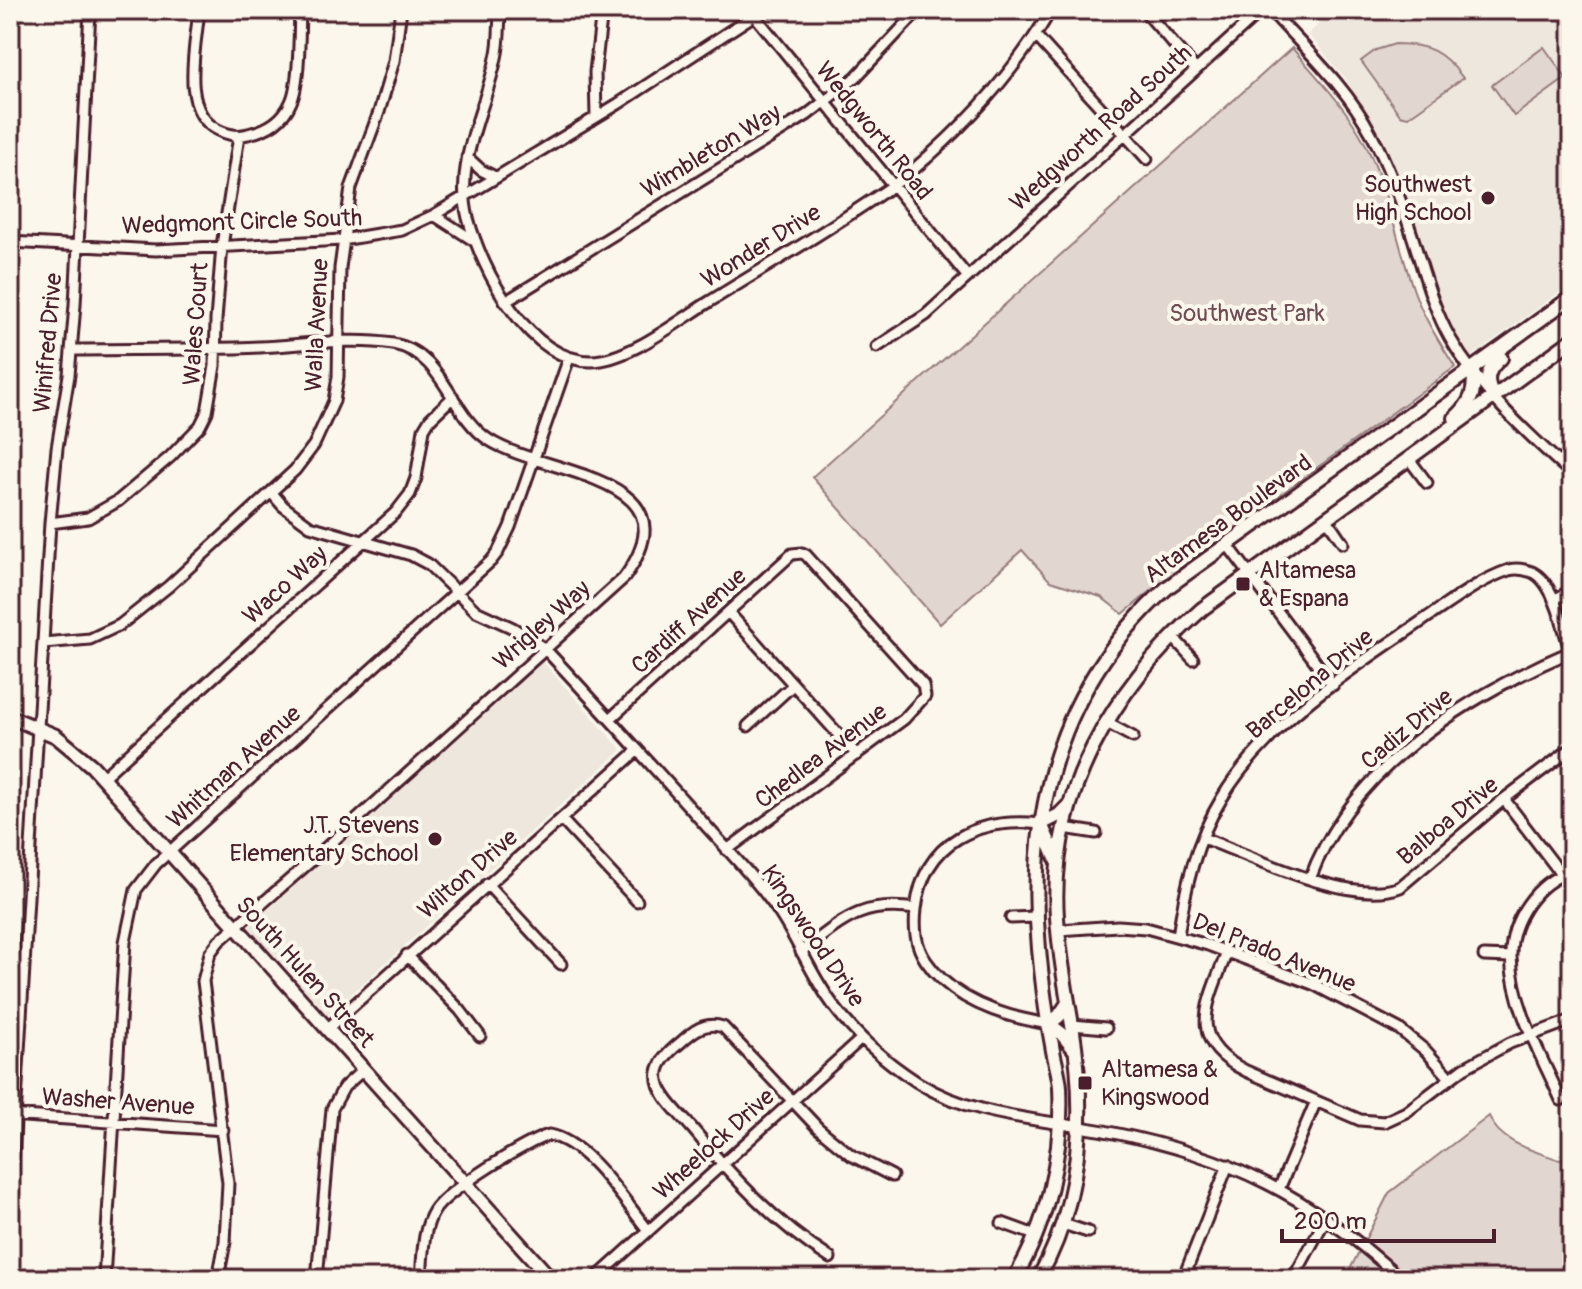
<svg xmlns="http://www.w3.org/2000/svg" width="1582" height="1289" viewBox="0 0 1582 1289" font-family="Pangolin,sans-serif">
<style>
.built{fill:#eee7de}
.green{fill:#e2d7d0;stroke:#967b7e;stroke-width:2}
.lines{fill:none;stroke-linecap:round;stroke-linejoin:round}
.minor-casing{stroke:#4a1f2b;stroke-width:15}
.major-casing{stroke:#4a1f2b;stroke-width:18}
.minor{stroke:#fbf7ec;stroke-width:9}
.major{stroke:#fbf7ec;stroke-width:12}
.poi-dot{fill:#4a1f2b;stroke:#fbf7ec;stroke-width:3}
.labels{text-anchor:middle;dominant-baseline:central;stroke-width:8;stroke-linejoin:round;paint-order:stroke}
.street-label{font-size:24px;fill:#4a1f2b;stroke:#fbf7ec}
.poi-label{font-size:24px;fill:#4a1f2b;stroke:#fbf7ec;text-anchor:end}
.park-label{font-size:24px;fill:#704d54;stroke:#fbf7ec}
</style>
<rect width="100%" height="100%" fill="#fbf7ec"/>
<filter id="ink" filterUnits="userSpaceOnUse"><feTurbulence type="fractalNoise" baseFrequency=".0125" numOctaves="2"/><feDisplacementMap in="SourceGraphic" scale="16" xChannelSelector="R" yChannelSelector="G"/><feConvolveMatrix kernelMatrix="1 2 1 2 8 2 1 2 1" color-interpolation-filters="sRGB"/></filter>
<g filter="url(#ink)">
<path class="built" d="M1334 10H1572V283L1471 357 1453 328 1435 291 1395 169 1382 136 1345 78 1308 34Z
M543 662 622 750 328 1015 249 927Z"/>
<path class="green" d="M1395 44C1428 44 1443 51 1463 78L1408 117 1400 115 1361 61 1376 50Z
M1544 47 1566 78 1514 116 1492 85Z
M1292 48C1319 79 1347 108 1366 145 1389 192 1397 243 1414 291 1424 319 1440 343 1455 367L1169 576 1123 614 1101 597 1050 581 1022 550 940 624 812 477Z
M1489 1116C1499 1143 1535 1151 1560 1160L1572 1153V1256L1557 1279H1345L1389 1193Z"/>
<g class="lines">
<defs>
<path id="minor" d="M199 10C196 46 179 111 218 130 229 135 237 137 248 134 267 130 283 121 291 102 300 84 299 33 300 10
M500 10C499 26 500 43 496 58 485 111 454 162 468 218 482 270 528 361 591 361 628 361 678 321 709 302 759 271 810 241 858 209 877 196 896 185 913 170 967 124 1015 72 1051 10
M1144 10 1196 70
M1270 10C1305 49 1346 86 1371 133 1388 165 1401 200 1412 235 1423 269 1432 306 1450 338 1480 391 1527 433 1572 474
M752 12 967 276
M1036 36 1147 159
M596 117 595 72 602 10
M467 157 481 170 495 177
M434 215 476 242
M10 242 156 250 342 240 402 230 434 215 618 104 762 10
M505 302 807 115 856 77 919 10
M877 347 926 315 1262 10
M71 350C134 349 197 350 260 347 303 345 350 337 393 344 444 353 450 415 489 440 545 476 699 475 624 578L310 862 219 941 210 953 203 981 228 1183 225 1242 218 1279
M1409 459 1427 483
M271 492 283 506 310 526 411 555 428 564 476 611 513 628 545 649C595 702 643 756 692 810 718 840 747 869 771 901 791 927 803 957 820 985 844 1026 877 1056 917 1082 974 1118 1044 1119 1109 1132 1230 1156 1309 1195 1401 1279
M1326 518 1343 543
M50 523 88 518 118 501 170 457 200 426 207 412 215 366 216 320 222 246 239 136
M1227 544 1333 685
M1554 600 1572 590
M729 613 857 755
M1172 636 1193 659
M43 643 90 639 120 625 169 586 295 470 314 445 334 401 338 377 340 268 351 188 379 112 394 61 401 10
M610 719 792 554 802 553 806 555 923 685 925 696 904 719 727 850
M1105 722 1133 737
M748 726 793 685
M102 778 396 512 410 494 416 478 424 429 430 419 453 397
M1504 799 1562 875
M561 819 637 901
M1041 824C979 817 924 840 916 909 914 928 915 945 926 961 953 1001 1004 1017 1049 1024
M1064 828 1096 833
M1203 838C1251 856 1351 906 1400 887L1504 799 1572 748
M1310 879C1350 769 1467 696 1570 652
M487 884 561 964
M1011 918 1036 917
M1058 930 1118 926 1146 928 1208 945 1313 984 1399 1029 1426 1051 1450 1078
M1178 936C1185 888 1196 840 1222 798 1234 778 1250 758 1267 741 1308 696 1374 654 1425 619 1451 602 1479 580 1509 570 1516 568 1524 569 1532 572 1556 583 1565 635 1572 658
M801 952C844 920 860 901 916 909
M1227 952C1208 1003 1184 1040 1246 1071L1360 1120 1384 1122 1406 1112 1464 1068 1510 1043 1572 1020
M407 955 460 1010 480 1036
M1484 956 1511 957C1513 1007 1541 1055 1561 1100
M1511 957C1510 920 1536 882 1572 871
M1072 1025 1106 1028
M327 1029 638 750
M10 1115 223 1130
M1279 1189 1316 1101
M10 1205 50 523 57 448 69 375 75 305 90 10
M1002 1223 1035 1235
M1063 1224 1088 1232
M830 1258C776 1224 732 1177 692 1128 680 1114 654 1092 658 1072 660 1060 671 1050 680 1043 693 1031 705 1021 723 1027L818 1128 851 1155 892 1176
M104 1279 125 942 136 890 156 864 491 561 498 552 510 527 569 358
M317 1279 332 1109 344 1087 363 1070
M421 1279C423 1257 422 1230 434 1211 445 1192 527 1141 549 1135 587 1141 624 1201 648 1230
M595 1279 860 1040
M1183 1279 1228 1165
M1293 1279 1326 1218
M1567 1279 1572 1272"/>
<path id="major" d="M1493 397C1485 380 1486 370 1501 358
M1455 418C1471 404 1476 391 1473 371
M10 717 56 736 92 766 551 1279
M1056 858 1041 824 1059 815 1068 806
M1068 1003 1059 1016 1049 1024 1061 1033 1074 1049
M1014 1279C1048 1223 1063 1153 1060 1087 1059 1073 1054 1059 1052 1045 1046 1014 1042 981 1039 949 1026 809 1061 683 1168 587L1572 297
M1038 1279C1083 1201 1086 1112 1072 1025 1066 990 1059 953 1057 917 1049 795 1113 688 1202 609L1572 340"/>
</defs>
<use href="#minor" class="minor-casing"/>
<use href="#major" class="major-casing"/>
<use href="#minor" class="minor"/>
<use href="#major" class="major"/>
</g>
</g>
<g class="poi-dot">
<circle cx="1488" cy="198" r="8"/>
<rect x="1235" y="576" width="16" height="16" rx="4"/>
<circle cx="435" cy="839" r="8"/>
<rect x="1077" y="1075" width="16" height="16" rx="4"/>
</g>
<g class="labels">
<g class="street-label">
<text transform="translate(1101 128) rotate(-42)">Wedgworth Road South</text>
<text transform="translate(874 131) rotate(51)">Wedgworth Road</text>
<text transform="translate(711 151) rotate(-31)">Wimbleton Way</text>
<text transform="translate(242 222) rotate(-2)">Wedgmont Circle South</text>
<text transform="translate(761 246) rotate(-32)">Wonder Drive</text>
<text transform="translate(196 324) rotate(-86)">Wales Court</text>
<text transform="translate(317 325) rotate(-87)">Walla Avenue</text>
<text transform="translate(48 343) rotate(-85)">Winifred Drive</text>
<text transform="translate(1228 519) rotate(-36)">Altamesa Boulevard</text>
<text transform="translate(285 585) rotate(-42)">Waco Way</text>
<text transform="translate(689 621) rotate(-42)">Cardiff Avenue</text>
<text transform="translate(542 625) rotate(-42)">Wrigley Way</text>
<text transform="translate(1310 684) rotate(-40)">Barcelona Drive</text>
<text transform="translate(1407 729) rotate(-40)">Cadiz Drive</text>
<text transform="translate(821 756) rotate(-37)">Chedlea Avenue</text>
<text transform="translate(234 767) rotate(-42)">Whitman Avenue</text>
<text transform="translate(1448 821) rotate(-40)">Balboa Drive</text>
<text transform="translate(468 874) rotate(-41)">Wilton Drive</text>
<text transform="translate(813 936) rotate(56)">Kingswood Drive</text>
<text transform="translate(1274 953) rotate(22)">Del Prado Avenue</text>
<text transform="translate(305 972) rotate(48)">South Hulen Street</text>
<text transform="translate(118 1102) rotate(4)">Washer Avenue</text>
<text transform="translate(714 1144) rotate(-42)">Wheelock Drive</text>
</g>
<g class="poi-label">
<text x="1472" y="184">Southwest<tspan x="1472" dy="28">High School</tspan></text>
<text x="1259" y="570" text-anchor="start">Altamesa<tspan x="1259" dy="28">&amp; Espana</tspan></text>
<text x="419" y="825">J.T. Stevens<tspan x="419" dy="28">Elementary School</tspan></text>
<text x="1101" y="1069" text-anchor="start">Altamesa &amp;<tspan x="1101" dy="28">Kingswood</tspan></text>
</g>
<g class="park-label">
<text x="1247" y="313">Southwest Park</text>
</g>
</g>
<rect width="1582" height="1289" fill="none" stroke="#fbf7ec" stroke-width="40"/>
<rect x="20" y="20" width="1542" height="1249" fill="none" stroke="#4a1f2b" stroke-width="3" filter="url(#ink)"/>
<path d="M1282 1229v12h212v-12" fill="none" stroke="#4a1f2b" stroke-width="4"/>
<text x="1294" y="1229" font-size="24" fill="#4a1f2b" stroke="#fbf7ec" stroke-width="6" paint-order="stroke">200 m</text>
</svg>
